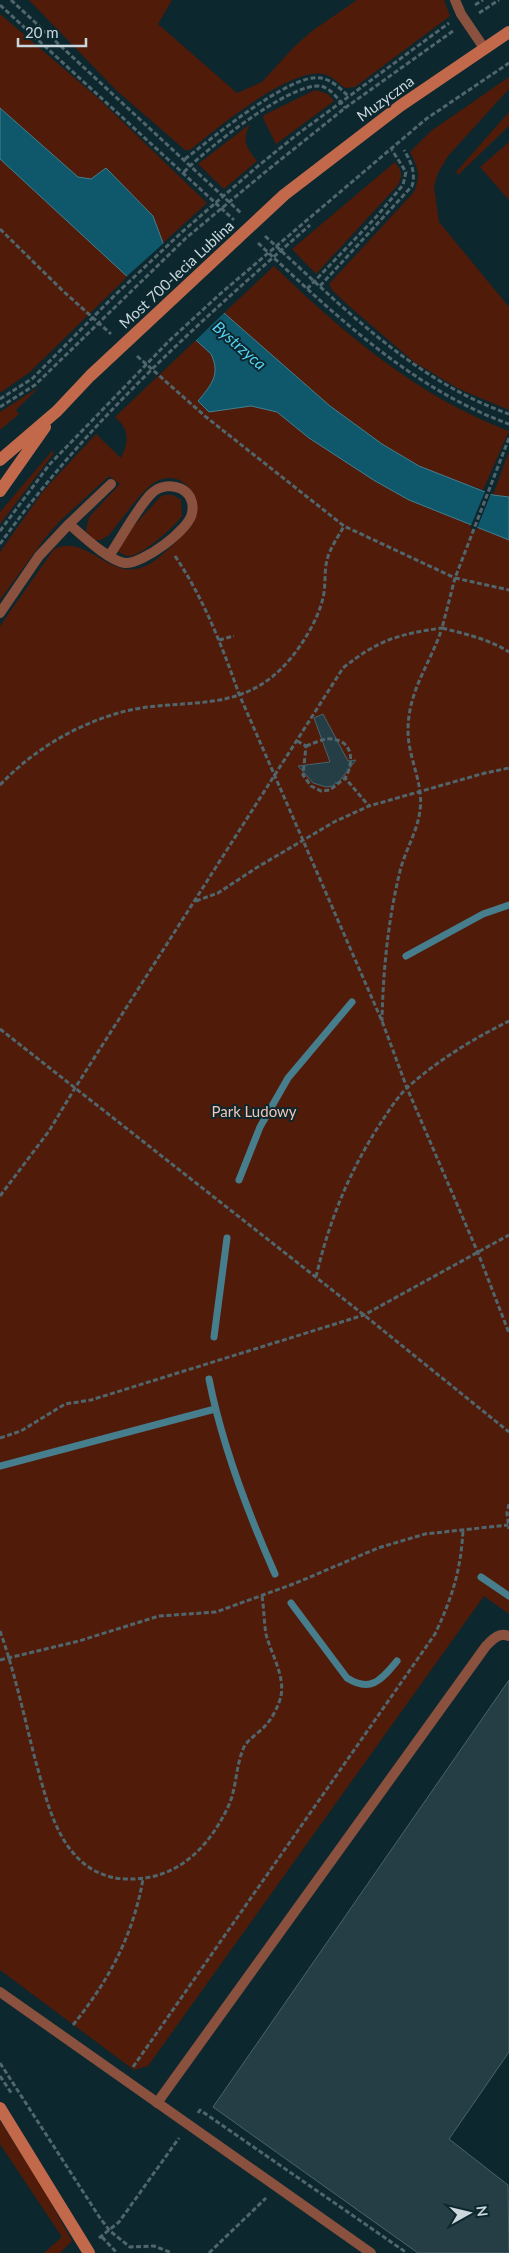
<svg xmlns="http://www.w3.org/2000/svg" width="509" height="2253" viewBox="0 0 509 2253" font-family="Lato,sans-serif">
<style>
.green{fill:#501b09}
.water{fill:#0f586b;stroke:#477e8d}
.pier{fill:#0d272e}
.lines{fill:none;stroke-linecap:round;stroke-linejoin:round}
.stream{stroke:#477e8d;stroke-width:7}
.building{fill:#253e46;stroke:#49636b}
.path{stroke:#50666c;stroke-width:3;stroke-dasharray:5 2.5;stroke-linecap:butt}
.lane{stroke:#89513e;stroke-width:10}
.secondary{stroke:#c3694b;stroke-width:12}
.labels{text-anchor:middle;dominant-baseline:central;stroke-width:4;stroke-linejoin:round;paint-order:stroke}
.street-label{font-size:15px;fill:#cad8dd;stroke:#0d272e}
.park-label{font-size:15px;fill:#f5c4b4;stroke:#0d272e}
.water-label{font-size:16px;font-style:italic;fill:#54d3f7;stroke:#0d272e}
</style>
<rect width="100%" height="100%" fill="#0d272e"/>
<path class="green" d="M29 0H172L158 24 237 93 262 82 294 47 312 31 357 0H444L450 16 355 87 345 88C338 83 331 75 323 74 289 68 216 129 190 150H185L116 90Z
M0 14 98 98 207 203 163 243 153 216 106 168 91 179 78 177 0 108Z
M509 77V89L448 156 438 173 434 186 439 222 509 307V410L459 389 414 362 349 306 332 290 329 284 414 192C421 176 418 167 410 152L431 131Z
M315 90 328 94 334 101 276 144 263 118 264 115Z
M509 112V126L458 175 456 172Z
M250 124C242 141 245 146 257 161L224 189 198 164Z
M509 142V200L480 167Z
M0 159 128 276 30 372 0 393Z
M395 162C402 171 403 175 398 185L316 274 292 249Z
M274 266C342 332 418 397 509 431L483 490C462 482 439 476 419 466 350 432 282 364 224 313Z
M197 339C223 366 221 373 198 401L209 412 251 406 277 412 309 438 375 481 409 500 509 540V1614L484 1596 148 2066 134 2070 0 1970V626L54 549C86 533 109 580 143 567 159 561 174 543 187 531 209 510 188 466 157 481 143 488 120 522 109 535L101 540H94L86 531 89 517 120 484 109 476 60 521 45 538 0 600V552L44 490 96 434 121 458C129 441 130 430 115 417Z
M39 387 16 410 19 414 0 430V412Z
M52 451 54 453 0 524V512Z
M509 451V498L493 495Z
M164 495H173L181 500 182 516C174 527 142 556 129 556 124 556 121 553 118 551L123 538 160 497Z
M0 2121 40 2183 72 2241 60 2253H44L62 2237 0 2144Z"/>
<path class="water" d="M0 108 78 177 91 179 106 168 153 216 163 243 224 313 330 406 382 444 419 466 493 495 509 497V540L409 500 375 481 309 438 277 412 251 406 209 412 198 401C211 385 221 375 211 354L0 159Z"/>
<path class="pier" d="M165 242 226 311 195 341 126 277Z
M486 489 492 491 476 531 470 528Z"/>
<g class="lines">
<path class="stream" d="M406 956 483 914 509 905
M239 1180 260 1127 288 1078 352 1002
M214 1337 227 1238
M209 1379C222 1445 248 1513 275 1574
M0 1466 215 1409
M481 1577 509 1596
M291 1603 347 1678C371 1693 381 1680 397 1661"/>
</g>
<path class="building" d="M323 714 348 761 356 760 337 784 336 782 333 786 326 787 313 783 298 766 330 762 314 718Z
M509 1680V2052L449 2139 508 2185 509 2253H418L213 2107Z"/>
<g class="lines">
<path class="path" d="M11 0 241 213
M0 5 234 220
M475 5 483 0
M479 13 499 0
M185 159C210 140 291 72 321 78 332 80 341 89 349 97
M184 172C205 150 289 83 320 86 330 87 340 101 345 108
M0 229 63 291 111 334
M265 236C340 304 412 380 509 414
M258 243C334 314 410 388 509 424
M320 286 412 186C416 173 411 162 404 150
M307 289 377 216 403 185 406 172 392 150
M137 356 206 417 344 526 455 578 442 628C465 634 489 639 509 652
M0 399 33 378 116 294 182 232 258 166 299 133 449 23
M0 407 35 385 186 238 264 173 345 108 453 31
M509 438 455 578 509 590
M0 531 49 465 169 341 220 294 426 119 509 63
M0 544C87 422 198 323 310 225
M175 556C204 599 222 646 239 694L382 1021 407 1088 478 1253 509 1333
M219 640 234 636
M297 741 306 746 303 775 311 786 321 791 330 790 345 778 369 806
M306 746C315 743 323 738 332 739 354 741 354 764 345 778
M0 785C31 752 72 727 115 714 179 694 240 720 291 658 304 642 318 619 323 598 326 586 324 572 327 560 330 548 338 537 344 526
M196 901 218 893 256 868 334 822 369 806 485 773 509 768
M0 1029 364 1315 509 1432
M0 1196 49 1131 75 1088 343 668C378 640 399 634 442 628 430 665 408 690 408 731 408 758 424 784 420 810 418 830 405 851 400 871 388 920 383 971 382 1021
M316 1277C329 1221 349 1172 380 1124 388 1112 397 1097 408 1087 438 1060 473 1039 509 1021
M0 1438 21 1431 65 1404 91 1400 364 1315 509 1235
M509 1504 507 1513 509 1529
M0 1631C15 1673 24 1716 35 1759 45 1793 53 1836 81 1861 95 1874 114 1880 133 1879 178 1878 208 1848 227 1809 237 1790 235 1767 244 1747 249 1738 259 1733 265 1726 272 1719 279 1705 281 1696 285 1675 271 1654 266 1634 264 1622 264 1609 262 1596
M0 1660 79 1641 159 1616 216 1612 296 1583 378 1548 425 1534 508 1525
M73 2025C109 1980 133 1936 143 1879
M0 2063 100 2218 110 2231 130 2247 154 2246 172 2253
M133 2067 435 1634C452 1598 461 1570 463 1530
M0 2076 12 2094
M198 2113 200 2110 407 2253
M102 2237 117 2253
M99 2238 119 2222 179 2138
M209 2253 266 2198"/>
<path class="lane" d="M455 0 461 14 484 48
M69 524C82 535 109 561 125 563 143 564 189 530 192 513 197 489 169 478 152 493 139 505 120 540 109 556
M0 613 39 556 69 524 111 484
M0 1992 371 2253
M157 2103 486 1646C493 1639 499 1632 509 1636"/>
<path class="secondary" d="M0 460 57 411 90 376 284 195 400 106 509 32
M0 491 45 427
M0 2108 89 2253"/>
</g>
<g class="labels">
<g class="street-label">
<text transform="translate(385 98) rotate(-36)">Muzyczna</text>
<text transform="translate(176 274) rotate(-43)">Most 700-lecia Lublina</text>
</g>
<g class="park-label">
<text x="254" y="1111">Park Ludowy</text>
</g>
<g class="water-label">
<text transform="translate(240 345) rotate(41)">Bystrzyca</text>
</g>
</g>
<g transform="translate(469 2213) rotate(82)" stroke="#0d272e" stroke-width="4" paint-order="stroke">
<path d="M0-4L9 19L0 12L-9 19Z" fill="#cad8dd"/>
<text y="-8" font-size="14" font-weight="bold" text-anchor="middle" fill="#cad8dd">N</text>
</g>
<path d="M18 38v8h68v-8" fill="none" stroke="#cad8dd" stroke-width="2.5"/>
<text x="25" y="38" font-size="15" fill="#cad8dd" stroke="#0d272e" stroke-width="4" paint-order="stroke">20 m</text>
</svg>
